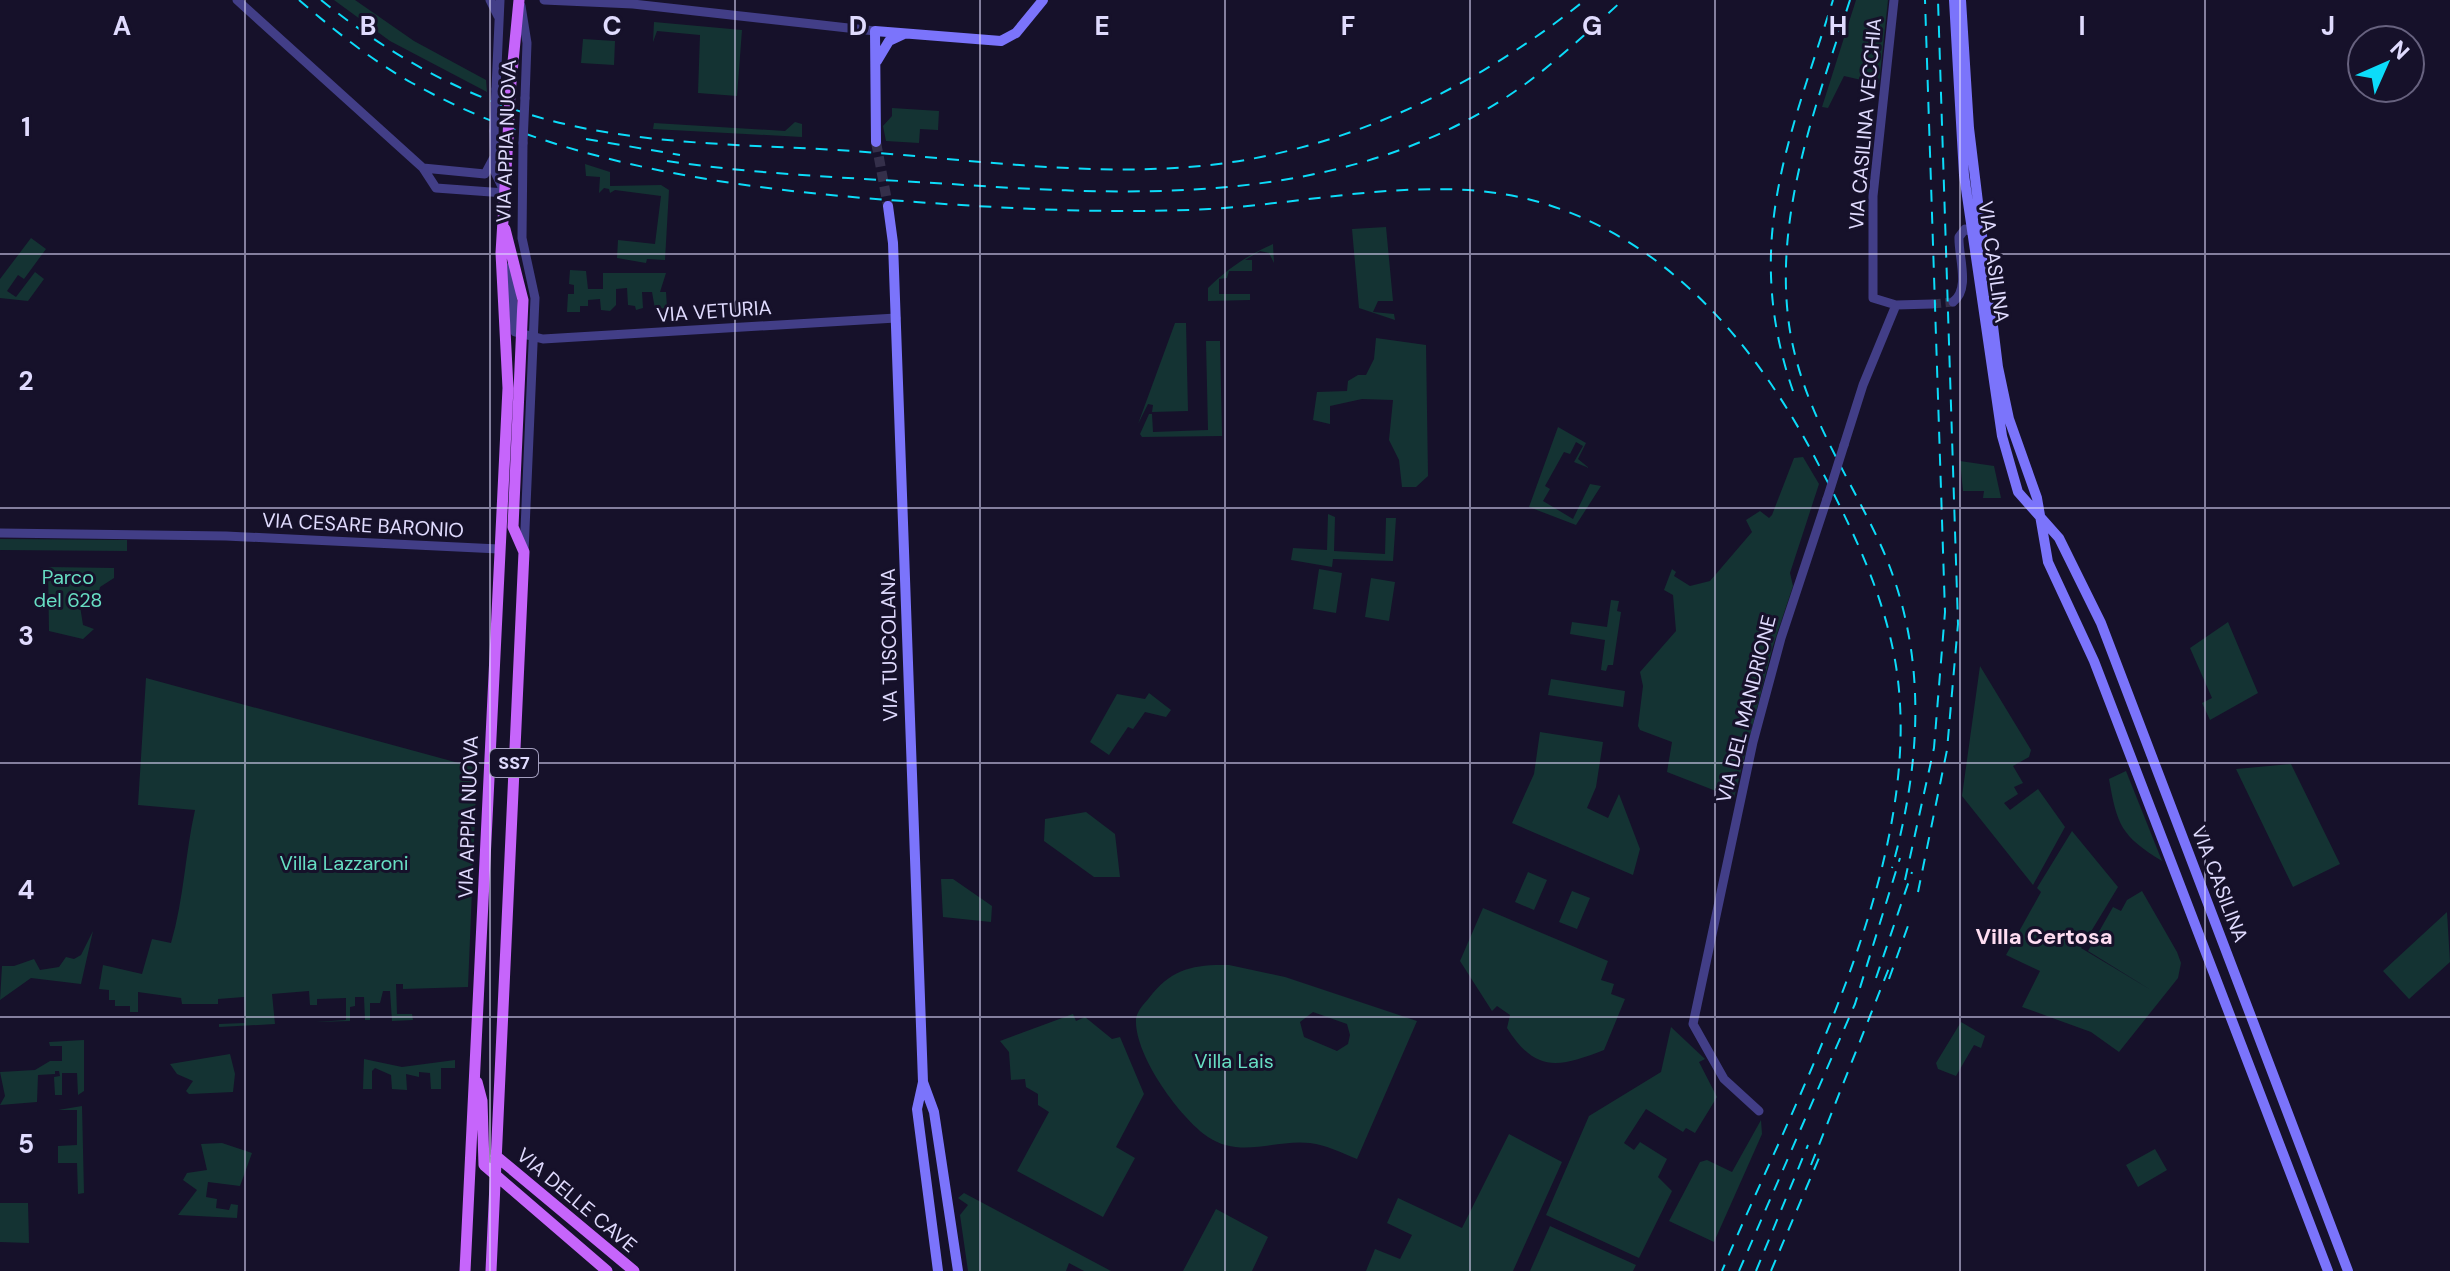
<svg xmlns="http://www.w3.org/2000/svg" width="2450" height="1271" viewBox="0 0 2450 1271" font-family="'DM Sans',sans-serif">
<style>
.green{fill:#143333;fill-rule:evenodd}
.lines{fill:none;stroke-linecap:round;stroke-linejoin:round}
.tertiary-tunnel{stroke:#342f4a;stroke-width:9;stroke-dasharray:9 4.5;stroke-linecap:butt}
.secondary-tunnel{stroke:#342f4a;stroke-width:10;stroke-dasharray:10 5;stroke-linecap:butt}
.tertiary{stroke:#423e87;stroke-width:9}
.secondary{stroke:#7b74fb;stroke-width:10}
.primary{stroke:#c665fb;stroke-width:11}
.rail{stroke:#0cdcf9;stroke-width:2;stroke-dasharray:12 10;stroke-linecap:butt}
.tertiary-bridge{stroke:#423e87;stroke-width:9}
.primary-bridge{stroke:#c665fb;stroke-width:11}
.grid{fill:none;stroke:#e0dbfe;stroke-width:2;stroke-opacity:0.55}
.labels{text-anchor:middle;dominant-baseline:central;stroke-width:6;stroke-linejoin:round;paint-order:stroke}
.shield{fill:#16112a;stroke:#a39ebe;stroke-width:2}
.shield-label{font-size:18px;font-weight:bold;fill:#e0dbfe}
.street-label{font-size:20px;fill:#e0dbfe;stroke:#16112a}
.park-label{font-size:20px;fill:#67dec3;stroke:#16112a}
.neighbourhood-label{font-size:22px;font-weight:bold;fill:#feddf1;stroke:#16112a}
.grid-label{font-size:26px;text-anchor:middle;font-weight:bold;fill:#e0dbfe;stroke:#16112a;stroke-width:6;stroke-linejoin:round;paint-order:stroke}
</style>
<rect width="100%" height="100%" fill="#16112a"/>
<path class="green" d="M334 0H355L414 41 486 80 487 92 390 41Z
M1856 0H1888L1879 84 1844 76 1828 108 1822 107Z
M654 22 742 30 737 96 698 93 700 35 657 31 653 42Z
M583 39 615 41 614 65 581 63Z
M892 108 939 111 938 130 920 129 919 143 886 141 883 126 892 116Z
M795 122 802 124V137L653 129 654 123 785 131Z
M585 164 610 172V186L661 185 669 190 665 260 647 259 646 263 617 258 618 240 655 244 661 196 615 190 610 193 609 189 604 188 599 193 600 177 586 176Z
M1386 227 1393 301H1378L1373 312 1394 314 1395 320 1359 308 1352 229Z
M31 238 46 249 24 279 18 275 7 291 16 297 35 272 44 279 28 301 0 298V279Z
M1273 244 1274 263 1269 253 1260 251 1245 260H1252V271H1229L1227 278 1219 279V294H1250V300L1208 301V288C1227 269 1248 255 1273 244Z
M570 270 586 271 588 289H603V273H666L660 292H666L667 308 655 309 652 292H642L643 308 636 310 635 306 628 305 627 288 616 289V305L610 311 601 310 600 299 588 300V306H580V312H567L568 294H574V285L569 284Z
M1175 323H1186L1188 411 1152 412 1153 405 1148 404 1138 424Z
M1376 338 1426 345 1428 476 1416 487H1402L1399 460 1389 440 1393 400 1362 399 1330 406V424L1313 420 1317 392 1347 391 1348 381 1358 375H1366L1374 359Z
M1206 341H1220L1222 436 1142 437 1140 434 1149 414H1152L1153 432 1208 430Z
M1558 427 1586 443 1578 459 1589 468 1574 462 1583 446 1576 442 1570 454 1564 452 1545 486 1550 489 1543 501 1573 519 1590 484 1601 486 1576 525 1529 507Z
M1803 457 1819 484 1790 573 1793 586 1773 646 1734 798 1667 772 1672 742 1640 730 1638 726 1643 686 1640 672 1676 631 1673 595 1664 590 1672 569 1676 572 1674 576 1690 586 1710 581 1752 532 1746 520 1760 511 1769 518 1772 515 1794 458Z
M1960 461 1994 466 2001 498H1983L1984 491H1963Z
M1328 514 1335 517 1334 551 1385 554 1386 518H1396L1393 561 1333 559 1332 567 1291 560 1293 548 1327 550Z
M0 539 127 540V551L0 550Z
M48 567 114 568V578L100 587 98 596 80 606 83 625 94 629 83 639 49 631Z
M1319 569 1342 573 1336 613 1313 609Z
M1371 578 1395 582 1389 621 1365 617Z
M1611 600 1619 601 1617 611 1621 612 1613 665H1608L1606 671 1601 670 1605 640 1570 634 1572 622 1607 627Z
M2228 622 2258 693 2210 720 2202 703 2212 698 2190 648Z
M1980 666 2031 750 2029 757 2013 766 2023 783 2014 787 2018 794 2004 803 2010 810 2038 789 2065 827 2033 885 1962 796Z
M146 678 477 768 468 987 403 989V984H396L397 1014H412L413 1020 392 1021 390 991H383L380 1003H370V1020H365L364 997H355V1006L350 1007V1021L315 1022 346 1020V998L317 999V1005H310L309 991 272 994 275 1024 219 1027V1024L245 1023 244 997 218 999V1004H182L181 998 138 992V1012H130V1006H115V1000H109V990L99 989 103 965 142 974 152 939 171 943C184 899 185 854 195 810L138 805Z
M1551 679 1625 691 1623 707 1548 695Z
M1149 693 1171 710 1166 717 1145 712 1133 729 1128 727 1109 755 1090 742 1117 694 1145 699Z
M1540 732 1603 742 1596 787 1587 808 1608 818 1619 794 1640 849 1633 875 1512 823 1534 774Z
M2291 764 2340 864 2293 887 2236 769Z
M2126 771 2162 861C2121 836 2117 825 2109 779Z
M1086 812 1115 834 1120 877H1094L1044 841 1045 819Z
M2072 831 2118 887 2081 948 2151 990 2088 951 2113 907 2121 911 2127 900 2142 891 2177 952 2181 963 2178 978 2119 1052 2091 1032 2022 1007 2040 971 2006 955 2041 892 2037 888Z
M1528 872 1547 880 1534 910 1515 902Z
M941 879H953L992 906 991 922 943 917Z
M1572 891 1590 898 1577 929 1559 922Z
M1483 908 1608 961 1601 980 1614 984 1611 994 1625 999 1604 1050C1560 1067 1536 1074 1507 1028L1510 1015 1497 1006 1492 1011 1460 961Z
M2447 912 2450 962 2409 999 2383 971Z
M93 931 81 984 31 978 0 1000 2 966H14L34 959 40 970 59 967 66 957 74 959 81 955Z
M1229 965 1285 977 1417 1021 1357 1159C1342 1153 1326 1145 1310 1143 1275 1139 1241 1159 1208 1137 1180 1118 1134 1055 1136 1019 1137 1011 1144 1004 1149 998 1171 969 1193 964 1229 965ZM1313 1012 1347 1024 1350 1035 1348 1044 1337 1051 1304 1037 1300 1022Z
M1073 1014 1076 1021 1085 1017 1112 1039 1120 1037 1144 1094 1116 1147 1135 1158 1103 1217 1017 1171 1049 1112 1038 1105V1094L1026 1087 1025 1079 1011 1080 1009 1052 1000 1041Z
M1961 1022 1985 1036 1981 1048 1974 1045 1956 1076 1938 1069 1936 1063Z
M1671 1027 1705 1059 1699 1062 1717 1097 1695 1133 1686 1128 1683 1132 1646 1109 1624 1143 1634 1150 1640 1142 1667 1159 1658 1177 1672 1191 1639 1258 1546 1215 1589 1116 1661 1072Z
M84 1040V1091L78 1095 77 1073H62V1095H55L54 1077 60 1076 59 1071H55V1074L38 1075 37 1102 0 1105 5 1096 0 1072 35 1070 50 1061H62V1046H50L49 1042Z
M230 1054 235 1074 233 1092 189 1094 186 1091 193 1081 177 1074 170 1064Z
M364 1059 402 1067 455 1060V1068H441V1089H431L430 1073 419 1072V1077L406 1074 407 1090 392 1089 391 1075 375 1068 372 1071V1089H363Z
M82 1106 84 1193 78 1194 77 1163H58V1146L77 1145V1110H58Z
M1761 1120 1762 1134 1714 1242 1669 1221 1700 1162 1707 1160 1732 1172Z
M1509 1134 1562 1162 1513 1271H1366L1375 1249 1400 1259 1412 1235 1387 1223 1398 1198 1462 1228Z
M222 1143 252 1153 240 1186 208 1182 206 1197 217 1199 216 1208 229 1210 231 1204 238 1205 237 1218 178 1215 197 1190 183 1180 187 1173 207 1170 201 1144Z
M2155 1149 2167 1170 2138 1187 2126 1165Z
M964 1193 1111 1271H1084L1069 1263 1066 1271H968L960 1215 968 1205 958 1198Z
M0 1203H28L29 1243 0 1242Z
M1216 1209 1268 1237 1252 1271H1183Z
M1550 1226 1636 1265 1633 1271H1530Z"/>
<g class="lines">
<path class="tertiary-tunnel" d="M1932 304 1953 302"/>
<path class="secondary-tunnel" d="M876 142 888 206"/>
<path class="tertiary" d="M237 0 423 168 436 188 505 193
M490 0 498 16
M544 0 633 4 875 31
M1894 0 1873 196V298L1896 305 1932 304
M521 6 527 43 525 98
M496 89 500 0
M494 131 495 172 505 193
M523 143 522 238 535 298 524 552
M423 168 485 174 493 159
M510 267 515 332 543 339 896 318
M1953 302C1971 289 1958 256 1959 237L1965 229 1972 232
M1844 445 1863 385 1896 305
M0 533 226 536 499 549
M1759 1111 1724 1079 1693 1024 1753 742 1781 638 1827 499"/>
<path class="secondary" d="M1954 0 1964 175 2002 436 2018 492 2059 538 2101 623 2348 1271
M1961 0 1969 128 1998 367 2009 419 2037 498 2048 562 2094 661 2328 1271
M877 61 889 41 904 34
M876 142 875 31 1001 41 1016 33 1043 0
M888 206 893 243 923 1082 934 1112 958 1271
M923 1082 917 1109 938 1271"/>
<path class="primary" d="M510 93 519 0
M477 1082 482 1101 484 1165 607 1271
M496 1156 634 1271
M465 1271 508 388 501 253 508 137
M491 1271 524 552 513 527 523 300 505 229"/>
<path class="rail" d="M299 0C334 30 371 60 412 83 565 168 745 190 916 202 1014 209 1111 214 1209 209 1316 203 1434 172 1539 202 1666 239 1753 341 1813 454 1848 520 1884 591 1896 666 1927 862 1796 1095 1722 1271
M321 0C387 53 457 93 538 117 638 146 749 144 852 151 986 160 1128 184 1261 157 1379 133 1491 76 1585 0
M1850 0C1816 105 1772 219 1790 331 1803 408 1844 468 1877 537 1928 644 1923 756 1892 868
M586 139 680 155
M667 161C761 175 856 178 951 184 1139 197 1336 205 1502 100 1546 72 1584 35 1623 0
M1793 391C1742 244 1789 140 1833 0
M1905 880 1934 748 1945 612 1925 0
M1918 892 1947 750 1958 624 1938 0
M1876 978 1912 872
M1889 979 1909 923
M1811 1165 1889 968
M1739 1271 1855 1004 1900 858
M1756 1271 1808 1145
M1771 1271 1819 1158"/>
<path class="tertiary-bridge" d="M494 131 496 89
M523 143 525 98
M1827 499 1844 445"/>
<path class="primary-bridge" d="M508 137 510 93"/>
</g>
<path class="grid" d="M245 0V1271M490 0V1271M735 0V1271M980 0V1271M1225 0V1271M1470 0V1271M1715 0V1271M1960 0V1271M2205 0V1271M0 254H2450M0 508H2450M0 763H2450M0 1017H2450"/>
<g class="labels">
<rect class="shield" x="490" y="749" width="48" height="28" rx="6"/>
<g class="shield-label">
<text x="514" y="763">SS7</text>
</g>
<g class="street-label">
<text transform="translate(1865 124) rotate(-85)">VIA CASILINA VECCHIA</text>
<text transform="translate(506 141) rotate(-88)">VIA APPIA NUOVA</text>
<text transform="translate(1994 262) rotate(82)">VIA CASILINA</text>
<text transform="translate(714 311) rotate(-4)">VIA VETURIA</text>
<text transform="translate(363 525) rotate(3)">VIA CESARE BARONIO</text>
<text transform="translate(889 645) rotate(-91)">VIA TUSCOLANA</text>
<text transform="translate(1746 709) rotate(-76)">VIA DEL MANDRIONE</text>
<text transform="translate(468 817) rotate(-88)">VIA APPIA NUOVA</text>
<text transform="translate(2220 884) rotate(69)">VIA CASILINA</text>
<text transform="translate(577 1200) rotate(40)">VIA DELLE CAVE</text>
</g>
<g class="park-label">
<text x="68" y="577">Parco<tspan x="68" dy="23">del 628</tspan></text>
<text x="344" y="863">Villa Lazzaroni</text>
<text x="1234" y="1061">Villa Lais</text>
</g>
<g class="neighbourhood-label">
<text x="2044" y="936">Villa Certosa</text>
</g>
</g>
<g class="grid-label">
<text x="122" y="35">A</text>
<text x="368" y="35">B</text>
<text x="612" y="35">C</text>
<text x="858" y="35">D</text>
<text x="1102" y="35">E</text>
<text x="1348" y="35">F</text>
<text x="1592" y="35">G</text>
<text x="1838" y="35">H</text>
<text x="2082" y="35">I</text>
<text x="2328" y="35">J</text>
<text x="26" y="136">1</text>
<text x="26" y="390">2</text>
<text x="26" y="645">3</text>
<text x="26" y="899">4</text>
<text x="26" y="1153">5</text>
</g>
<g transform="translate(2386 64) rotate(45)"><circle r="38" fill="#16112a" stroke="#67627f" stroke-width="2"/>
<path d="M0-6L14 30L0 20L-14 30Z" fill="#0cdcf9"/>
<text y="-12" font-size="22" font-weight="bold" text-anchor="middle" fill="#e0dbfe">N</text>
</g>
</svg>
